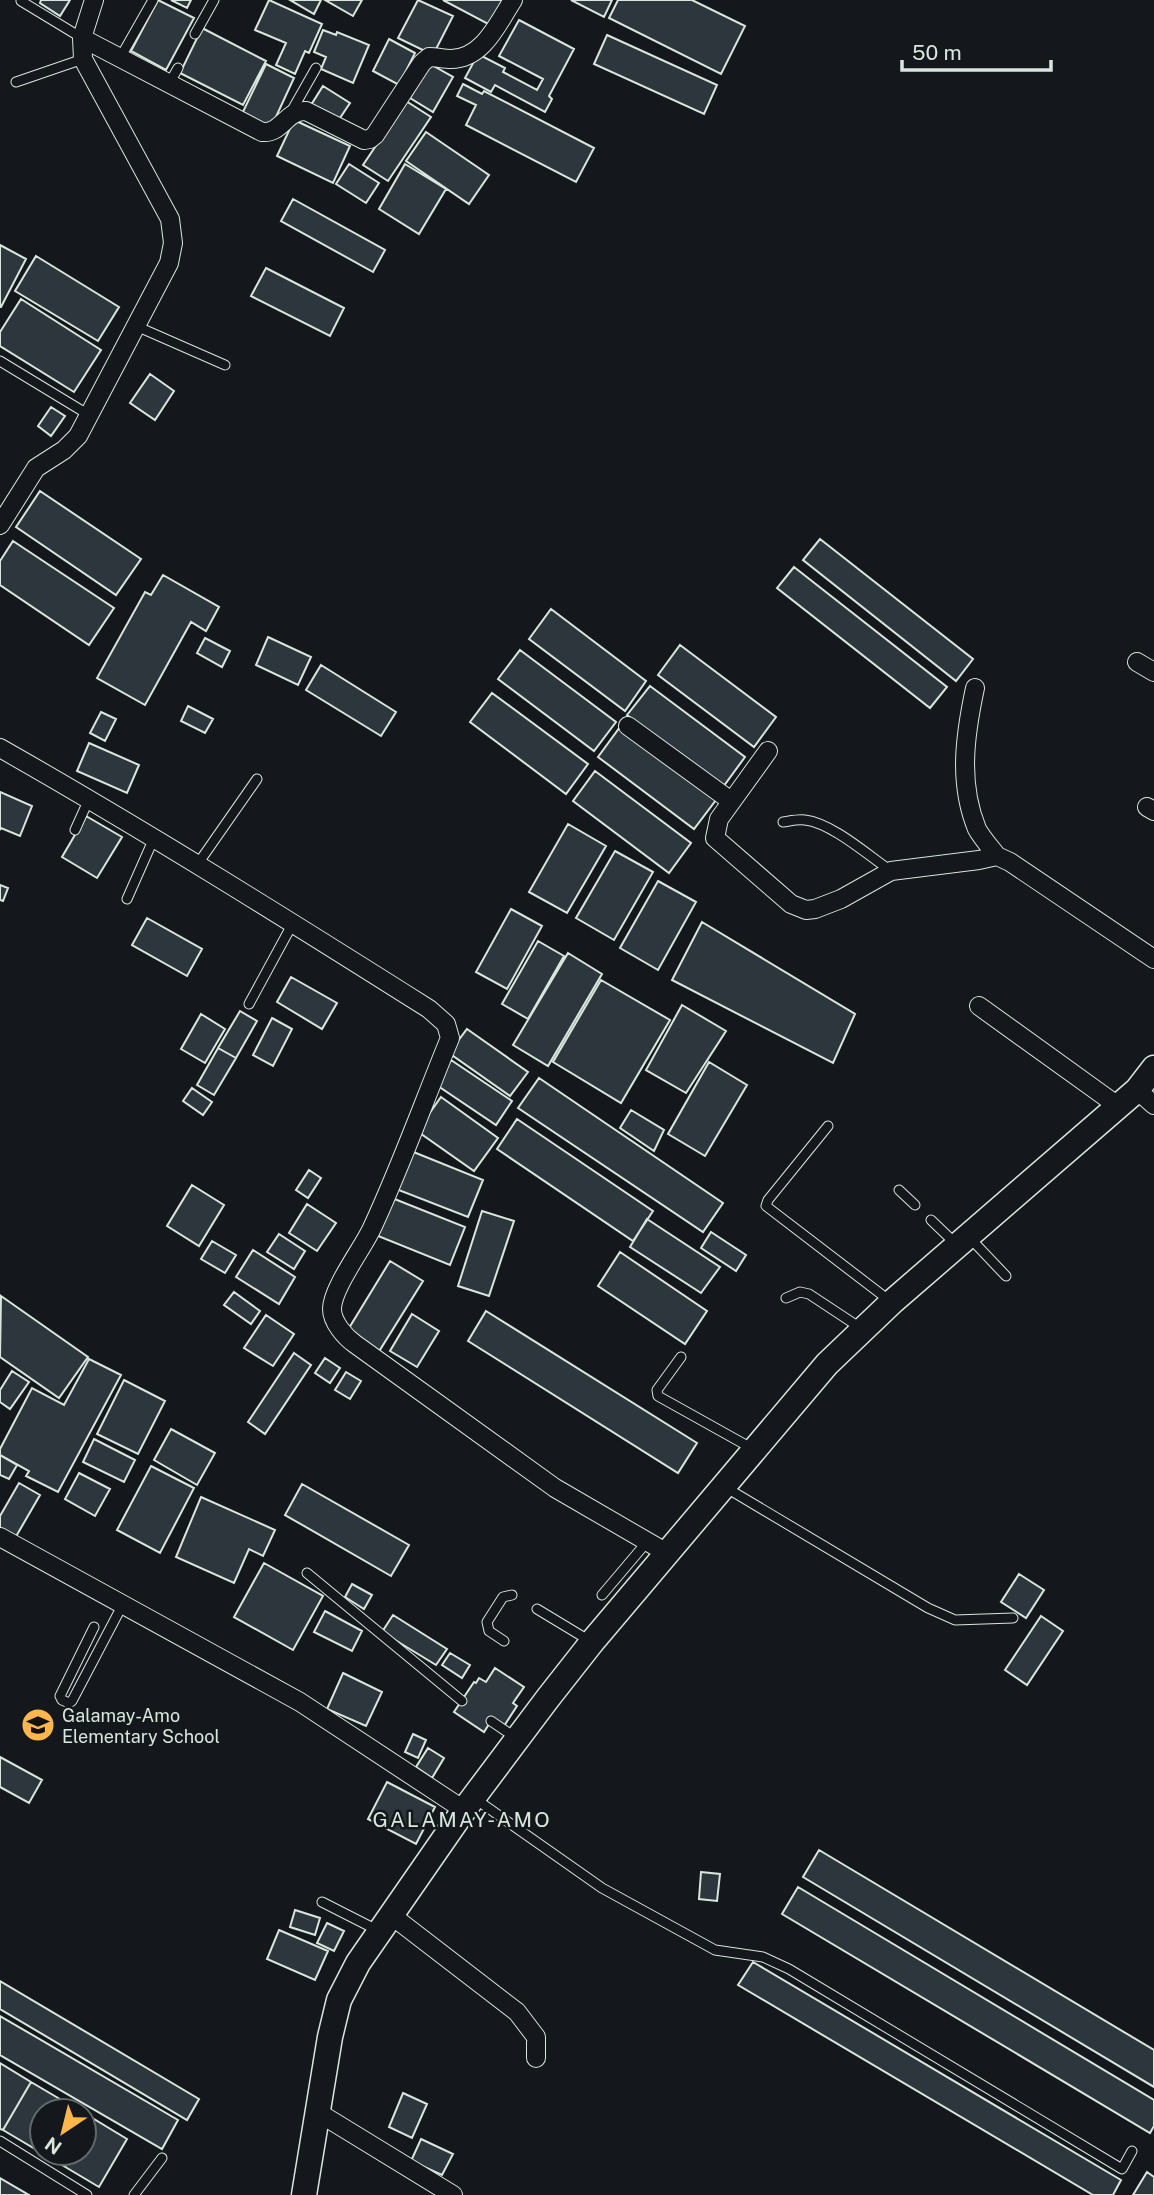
<svg xmlns="http://www.w3.org/2000/svg" width="1154" height="2195" viewBox="0 0 1154 2195" font-family="'Public Sans',sans-serif">
<style>
.building{fill:#2c363c;stroke:#d8e6dc;stroke-width:2}
.lines{fill:none;stroke-linecap:round;stroke-linejoin:round}
.lane-casing{stroke:#d8e6dc;stroke-width:11}
.street-casing{stroke:#d8e6dc;stroke-width:20}
.secondary-casing{stroke:#d8e6dc;stroke-width:27}
.lane{stroke:#14181c;stroke-width:9}
.street{stroke:#14181c;stroke-width:18}
.secondary{stroke:#14181c;stroke-width:24}
.labels{text-anchor:middle;dominant-baseline:central;stroke-width:5;stroke-linejoin:round;paint-order:stroke}
.poi-label{font-size:18px;fill:#d8e6dc;stroke:#14181c;text-anchor:start}
.quarter-label{font-size:21px;letter-spacing:2px;fill:#d8e6dc;stroke:#14181c}
</style>
<rect width="100%" height="100%" fill="#14181c"/>
<path class="building" d="M41 0H70L60 16 40 3Z
M158 0 194 18 166 70 131 51Z
M171 0H191L187 8Z
M269 0 322 24 309 53 305 51 295 74 276 65 286 43 255 30Z
M290 0H321L314 14Z
M325 0H362L353 16Z
M418 0 453 16 433 55 398 38Z
M443 0H503L490 25Z
M571 0H612L604 17Z
M618 0H692L745 26 721 74 609 18Z
M519 20 574 49 549 96 552 99 545 112 495 85 491 92 465 78 478 54 505 68 503 72 537 90 543 79 499 56Z
M202 28 266 61 243 105 180 73Z
M323 30 336 35 337 32 369 45 353 83 321 69 326 57 314 52Z
M607 35 717 85 704 114 594 64Z
M389 39 415 53 399 85 373 71Z
M266 64 294 78 269 132 240 118Z
M430 64 453 77 433 112 410 98Z
M463 84 482 94 484 91 594 148 576 182 466 125 476 105 457 96Z
M323 86 350 103 338 121 311 105Z
M406 101 431 117 388 181 363 165Z
M294 120 350 146 333 183 277 156Z
M426 132 489 175 469 204 406 161Z
M349 164 379 183 366 203 336 184Z
M405 164 446 189 419 234 379 209Z
M293 199 385 250 373 272 281 221Z
M0 245 26 259 1 307H0Z
M36 256 119 307 98 341 15 291Z
M266 268 344 308 330 336 251 296Z
M21 299 101 350 74 392 0 346V332Z
M150 374 174 391 155 420 130 403Z
M51 407 65 416 51 436 38 426Z
M40 491 141 559 116 595 16 527Z
M820 539 973 659 956 681 803 560Z
M13 541 114 608 89 645 0 585V561Z
M794 567 947 687 930 708 777 588Z
M163 575 219 607 206 631 191 622 145 705 97 678 145 592 151 595Z
M551 609 646 681 625 711 529 639Z
M268 637 311 657 298 685 256 665Z
M205 638 230 651 222 667 197 653Z
M680 645 776 717 754 747 658 675Z
M520 650 616 722 594 751 498 679Z
M321 665 396 712 381 736 306 690Z
M650 686 745 757 723 787 627 715Z
M492 693 588 764 566 794 470 722Z
M188 706 213 719 205 733 181 721Z
M101 712 116 719 105 741 90 733Z
M620 727 716 800 694 829 598 757Z
M89 743 139 765 127 793 77 771Z
M595 771 691 843 669 873 573 801Z
M0 792 32 806 20 836 1 828 0 830Z
M86 816 122 837 97 878 62 857Z
M568 824 606 846 567 913 529 892Z
M615 851 653 872 614 940 576 918Z
M658 881 696 902 658 970 620 948Z
M0 885 8 888 3 901 0 900Z
M511 909 542 926 507 989 476 972Z
M147 918 202 949 187 976 132 945Z
M702 922 855 1014 833 1063 672 980Z
M538 941 564 956 528 1019 502 1004Z
M568 953 602 974 548 1066 513 1045Z
M291 977 337 1003 322 1029 277 1002Z
M601 980 670 1020 621 1103 553 1062Z
M682 1005 726 1031 686 1093 646 1070Z
M240 1011 257 1021 236 1058 218 1048Z
M201 1014 225 1029 205 1063 181 1049Z
M272 1018 292 1029 273 1066 253 1055Z
M467 1029 528 1072 510 1096 449 1053Z
M218 1048 236 1058 214 1095 197 1085Z
M451 1060 512 1101 496 1125 435 1084Z
M709 1062 747 1085 705 1156 668 1134Z
M539 1078 723 1203 703 1232 518 1108Z
M192 1088 212 1102 203 1115 183 1101Z
M441 1097 498 1138 474 1171 417 1131Z
M631 1110 664 1130 654 1151 620 1128Z
M517 1119 653 1211 633 1241 497 1149Z
M411 1151 483 1180 468 1217 396 1189Z
M309 1170 321 1178 308 1198 296 1190Z
M192 1185 224 1205 199 1246 167 1226Z
M392 1198 465 1227 450 1265 378 1236Z
M307 1204 336 1223 317 1251 289 1233Z
M482 1211 514 1221 489 1296 458 1286Z
M647 1219 720 1267 701 1293 630 1247Z
M711 1232 746 1255 736 1271 701 1248Z
M279 1234 305 1251 294 1269 267 1252Z
M212 1241 236 1255 225 1273 201 1259Z
M253 1250 295 1277 279 1304 236 1277Z
M620 1252 707 1311 685 1344 598 1286Z
M390 1261 423 1281 378 1353 346 1333Z
M234 1292 260 1311 251 1324 224 1305Z
M1 1296 88 1357 59 1398 0 1357Z
M486 1311 697 1443 678 1473 468 1341Z
M412 1314 439 1331 417 1367 390 1351Z
M266 1315 294 1334 273 1366 244 1348Z
M294 1353 311 1365 265 1434 248 1422Z
M325 1358 340 1368 330 1383 315 1373Z
M89 1359 121 1375 58 1492 26 1476 29 1471 0 1455V1449L32 1388 64 1405Z
M12 1371 29 1382 10 1409 0 1402V1390Z
M346 1372 361 1381 350 1399 335 1390Z
M124 1380 165 1401 138 1454 97 1434Z
M171 1429 215 1453 197 1485 154 1460Z
M94 1439 135 1460 124 1482 83 1462Z
M0 1455 17 1465 9 1479 0 1475Z
M151 1466 194 1488 160 1553 117 1530Z
M79 1473 110 1489 95 1516 65 1499Z
M19 1483 40 1495 14 1540 0 1532V1516Z
M302 1484 409 1545 391 1576 285 1515Z
M201 1497 275 1530 263 1556 249 1549 234 1583 176 1557Z
M264 1563 323 1596 293 1650 234 1617Z
M1019 1574 1044 1590 1026 1618 1001 1602Z
M352 1584 372 1595 364 1609 345 1597Z
M325 1611 362 1631 352 1651 314 1632Z
M393 1615 447 1649 436 1665 382 1632Z
M1041 1616 1063 1631 1027 1685 1005 1670Z
M450 1653 470 1665 462 1678 442 1665Z
M495 1668 524 1687 513 1703 517 1706 504 1726 493 1718 484 1732 454 1712 474 1682 476 1683 479 1678 486 1682Z
M343 1673 382 1692 366 1726 327 1709Z
M413 1734 426 1740 418 1758 405 1752Z
M428 1748 444 1758 432 1778 416 1767Z
M0 1757 42 1780 29 1803 0 1787Z
M387 1782 435 1807 416 1844 368 1819Z
M819 1850 1154 2050V2087L803 1877Z
M701 1872 720 1874 717 1901 699 1899Z
M798 1887 1154 2100V2126L1150 2133 782 1914Z
M295 1910 320 1918 315 1935 290 1927Z
M327 1923 344 1931 334 1951 317 1943Z
M279 1930 328 1951 315 1980 267 1959Z
M753 1962 1121 2180 1113 2195H1093L738 1985Z
M0 1981 199 2099 187 2120 0 2009Z
M0 2016 178 2120 162 2149 0 2055Z
M0 2063 31 2082 3 2130 0 2129Z
M31 2082 80 2111H42V2153H84V2113L127 2139 99 2187 3 2130Z
M403 2093 427 2104 412 2138 389 2127Z
M421 2139 453 2154 442 2175 411 2161Z
M1147 2172 1154 2177V2195H1133Z
M0 2178 29 2195H0Z"/>
<g class="lines">
<defs>
<path id="lane" d="M21 1 82 38
M195 34 214 0
M120 58 153 0
M16 82 83 59
M169 84 178 68
M291 112 316 68
M136 326 225 365
M0 361 89 415
M783 822C790 821 798 819 805 820 832 823 869 856 891 871
M75 830 89 799
M197 865 257 779
M127 899 154 838
M249 1004 293 923
M828 1126 768 1200 766 1206 890 1301
M899 1190 915 1205
M931 1220 956 1244
M969 1237 1006 1276
M786 1298 800 1292 809 1294 862 1329
M681 1357 657 1390 658 1396 753 1449
M725 1487 928 1608 955 1620 1013 1618
M307 1573 462 1701
M602 1595 646 1543
M537 1609 590 1641
M94 1627 60 1696 62 1700 69 1703 72 1701 123 1604
M504 1641 489 1631 487 1622 503 1597 512 1595
M491 1721 516 1738
M474 1798 602 1888 715 1950 763 1957 789 1969 1122 2169 1132 2151
M322 1902 379 1931
M0 2141 87 2195
M134 2195 162 2158"/>
<path id="street" d="M82 38 262 132C282 134 286 110 306 111L364 140 370 139 375 135 422 63 429 57C436 57 444 59 451 59 483 59 498 23 513 0
M0 525 36 468 64 450 78 436 169 263 173 243 170 219 83 59 82 38 94 0
M1137 662 1154 672
M975 688C965 735 958 783 977 829 982 838 990 847 997 856
M628 726 731 801
M0 748C146 831 288 920 429 1009L446 1024 450 1038C424 1101 401 1166 372 1228 363 1248 332 1288 332 1309 332 1322 345 1337 355 1344L555 1488 667 1553
M768 751 719 819 715 838 791 904 806 910 815 909 841 899 891 871 979 860 997 856 1010 862 1154 959
M1147 807 1154 811
M979 1006 1118 1106
M1137 1090 1154 1105
M0 1537 300 1702 464 1810
M391 1915 517 2012 536 2037V2058
M319 2113 453 2195"/>
<path id="secondary" d="M304 2195 330 2037 339 2000 358 1963 464 1810 548 1698 592 1642 827 1364 892 1302 1137 1090 1154 1068"/>
</defs>
<use href="#lane" class="lane-casing"/>
<use href="#street" class="street-casing"/>
<use href="#secondary" class="secondary-casing"/>
<use href="#lane" class="lane"/>
<use href="#street" class="street"/>
<use href="#secondary" class="secondary"/>
</g>
<defs>
<symbol id="school-disc" viewBox="-11 -11 22 22"><circle r="9.5" fill="#ffb74d" stroke="#14181c"/><path d="M0-5L7-2L0 1L-7-2ZM-4 1L0 2.5L4 1V4Q0 6-4 4Z" fill="#111"/></symbol>
</defs>
<g fill-rule="evenodd">
<use href="#school-disc" x="19" y="1706" width="38" height="38"/>
</g>
<g class="labels">
<g class="poi-label">
<text x="62" y="1715">Galamay-Amo<tspan x="62" dy="21">Elementary School</tspan></text>
</g>
<g class="quarter-label">
<text x="462" y="1819">GALAMAY-AMO</text>
</g>
</g>
<g transform="translate(63 2132) rotate(215)"><circle r="33" fill="#14181c" stroke="#626a69" stroke-width="2"/>
<path d="M0-5L12 26L0 18L-12 26Z" fill="#ffb74d"/>
<text y="-10" font-size="19" font-weight="bold" text-anchor="middle" fill="#d8e6dc">N</text>
</g>
<path d="M902 60v10h149v-10" fill="none" stroke="#d8e6dc" stroke-width="3.5"/>
<text x="912" y="60" font-size="21" fill="#d8e6dc" stroke="#14181c" stroke-width="5" paint-order="stroke">50 m</text>
</svg>
